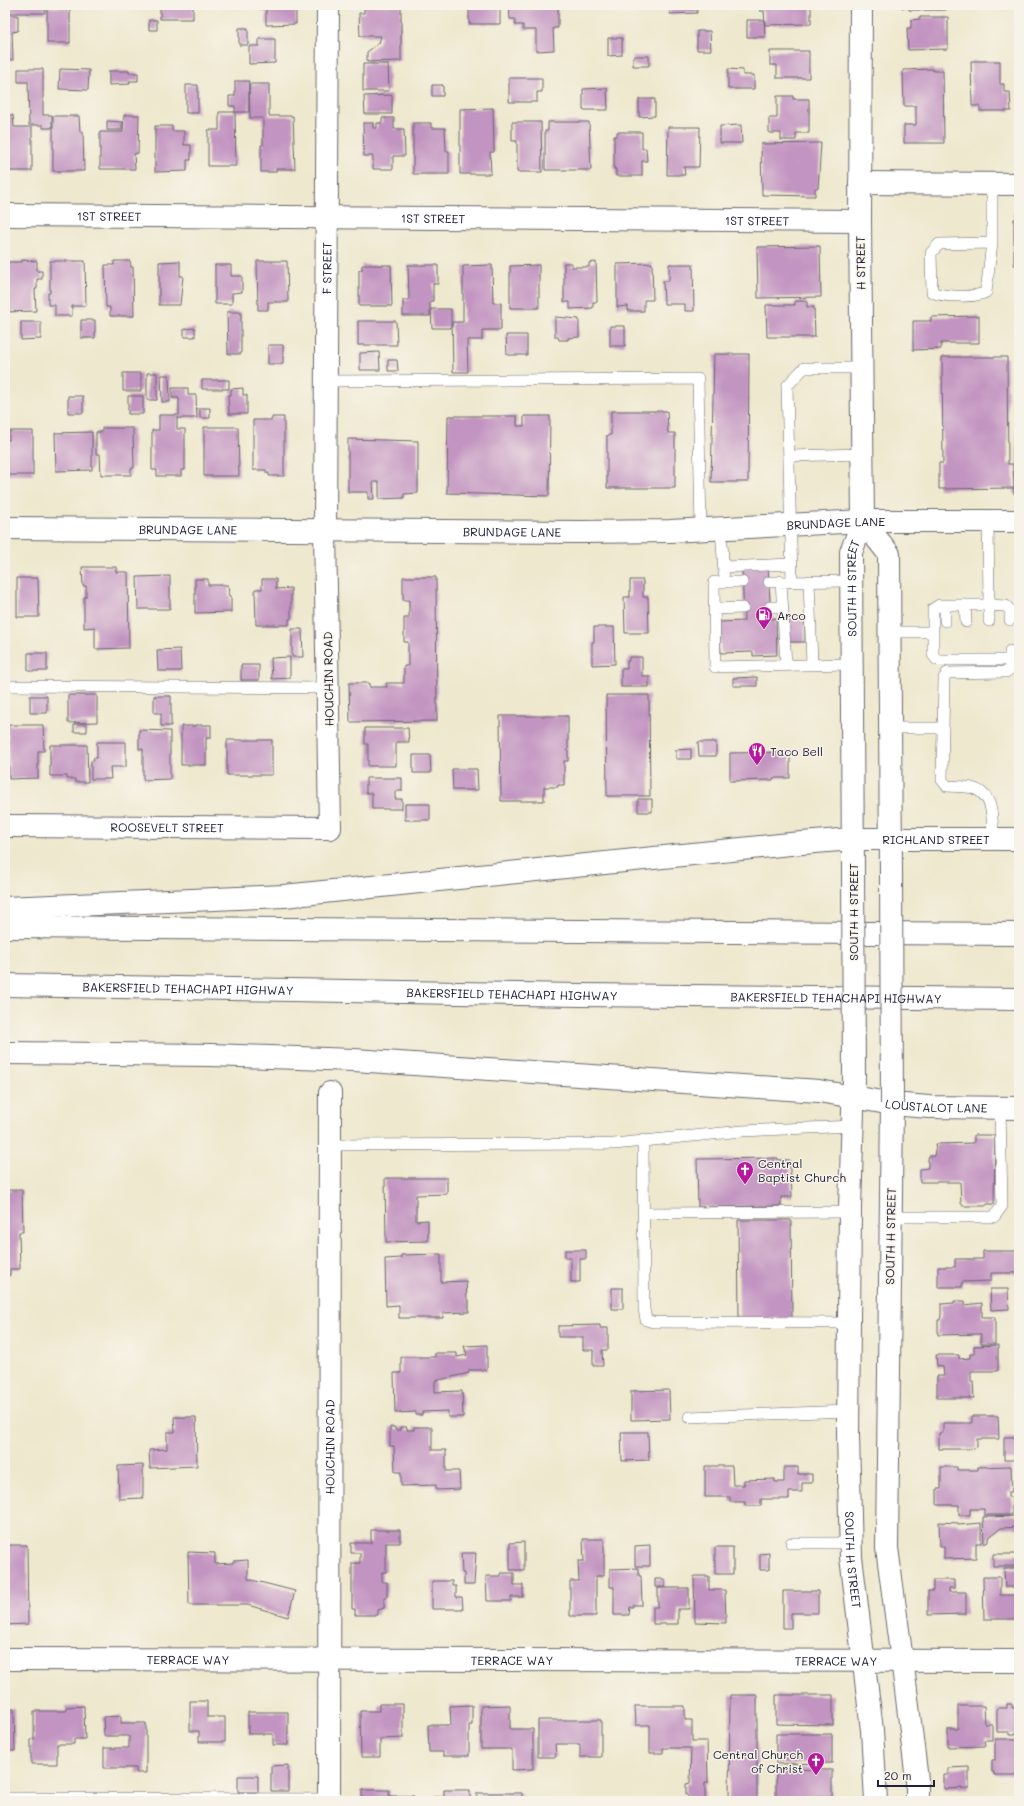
<svg xmlns="http://www.w3.org/2000/svg" width="1024" height="1806" viewBox="0 0 1024 1806" font-family="Mali,sans-serif">
<style>
.building{fill:#c294c1}
.lines{fill:none;stroke-linecap:round;stroke-linejoin:round}
.lane-casing{stroke:#69676e;stroke-width:12}
.street-casing{stroke:#69676e;stroke-width:24}
.secondary-casing{stroke:#69676e;stroke-width:24}
.highway-casing{stroke:#69676e;stroke-width:24}
.lane{stroke:#fff;stroke-width:11}
.street{stroke:#fff;stroke-width:22}
.secondary{stroke:#fff;stroke-width:22}
.highway{stroke:#fff;stroke-width:22}
.secondary-bridge-casing{stroke:#69676e;stroke-width:24;stroke-linecap:butt}
.secondary-bridge{stroke:#fff;stroke-width:22}
.labels{text-anchor:middle;dominant-baseline:central;stroke-width:3;stroke-linejoin:round;paint-order:stroke}
.street-label{font-size:12px;fill:#22223b;stroke:#f7f3e8}
.poi-label{font-size:12px;fill:#22223b;stroke:#f7f3e8;text-anchor:start}
</style>
<rect width="100%" height="100%" fill="#f7f3e8"/>
<filter id="ink" filterUnits="userSpaceOnUse"><feTurbulence type="fractalNoise" baseFrequency=".025" numOctaves="2"/><feDisplacementMap in="SourceGraphic" scale="8" xChannelSelector="R" yChannelSelector="G"/><feConvolveMatrix kernelMatrix="1 2 1 2 8 2 1 2 1" color-interpolation-filters="sRGB"/></filter>
<filter id="wash" filterUnits="userSpaceOnUse"><feTurbulence type="fractalNoise" baseFrequency=".012" numOctaves="4" result="noise"/><feDisplacementMap in="SourceGraphic" scale="16" xChannelSelector="R" yChannelSelector="G"/><feGaussianBlur stdDeviation="0.9" result="paint"/><feColorMatrix in="noise" values="0 0 0 0 0 0 0 0 0 0 0 0 0 0 0 0 0 1.4 0 .05"/><feComposite in="paint" operator="in"/></filter>
<g filter="url(#wash)">
<rect width="100%" height="100%" fill="#eee8ce"/>
<g id="blocks">
<path class="building" d="M5 5H45V13H5Z
M160 5H193V19H160Z
M258 5H296V24L266 25V9H258Z
M364 5H401V61L367 62V52L379 43 381 36H360L359 13H364Z
M469 5H500V24H469Z
M670 5H697V13L670 14Z
M760 5H811V24L765 25 764 11H760Z
M902 5H953V8H946V10H909V8H902Z
M509 6H558V28H553L554 50 536 51V30H523V25H515V19H510Z
M47 7H70V43H47Z
M5 15H18V31L12 32 13 60H5Z
M920 17H948V49L908 50 907 28H911V20L920 19Z
M149 20H157V30H149Z
M747 20H764L765 37H747Z
M239 28H248V45H239Z
M697 31H710L711 50H697Z
M608 38H622V55L608 56Z
M259 39H275V63L249 64V46H259Z
M770 51H809V78H777V65H770Z
M633 56H649V66H633Z
M971 61H1000V84H1004V92H1010L1011 111H980V106H972Z
M363 64H388L389 91H363Z
M18 69H43V115H52V128H43V125H29L28 82H18Z
M60 69 89 70 88 90 59 89Z
M728 69 743 70V75H754V89H728Z
M933 69V71H943L944 143H904V125H916V106H904L903 70Z
M109 71H129V73H138V81H129L130 84 109 85Z
M509 78H542V92H537V102H509Z
M235 81H249V112H235L236 166H208V130H219V112H235V106H229V96H235Z
M249 84H269V116H293L295 169H276V172H261V145H263V118H250Z
M186 85H198V113H186Z
M432 85H443V96H432Z
M607 88 608 110H583V89Z
M392 95V114H365L364 96Z
M777 96H793V99H809V133H796V140H781V133H769V118H777Z
M639 99H655V116L639 117Z
M493 108 494 152H490L491 174H460V109Z
M5 115H13L14 127H32V171H5Z
M124 115H139L138 153 134 154 135 169H100V132H123Z
M53 116H79L80 132 83 131 84 171H53Z
M382 118H394V129H404L405 156H393V169H373V156H364L363 123H373V128H377V123H382Z
M107 121 122 122V130H107Z
M512 122H541L542 172H517V141H512Z
M548 122H589L591 170H545V131H548Z
M413 123H431V128H445L446 151H449V174H413Z
M741 125 742 143H720V126Z
M155 126H172V131H184V145H191V160H187V171L155 172Z
M668 127H700L699 167H684L685 175H667Z
M617 132H642V149L646 148 647 161H642V176H616V169H614V136H617Z
M821 143 818 188H815V196L762 195 761 144Z
M1016 214H1019V265H1014V219H1016Z
M820 246 821 297 758 298 757 247Z
M22 260 37 261V271H42V279H37V289H35L36 311 5 312V262H22Z
M50 261H85L86 306H72V316H55V305H48V293H50Z
M114 261H130L131 267H133L134 316H110V307H106L105 265H114Z
M180 261V276H183L180 305H159V262Z
M257 261H287L288 302H268V310H258Z
M596 262 597 302H593V308L570 309V302H564V263H572V267H589V263Z
M652 263 653 300H644V311H628V306L617 307V264Z
M669 264H693L694 311H685V304H664L663 281H669Z
M215 265H231V276H242V292L232 293V304H215Z
M362 265H391L392 306H359V270H362Z
M408 265H438V284H433V301H430V316H403V300H409Z
M492 265 493 303H501V330H482V340H467L468 372H453L452 322H463V266Z
M539 265V308H510V266Z
M795 301H807V307H814L815 337H767L766 305H795Z
M431 309H451V328H432Z
M227 312H241V354H228Z
M979 316V343H941V349L913 350V321H931V317Z
M555 317 579 319V337L568 338V340H559L558 337H555Z
M81 320H95V338H81Z
M358 321H396L397 345H358Z
M21 322H41V339L21 340Z
M610 326H625V346H610Z
M195 328V337H184V329Z
M506 335H527V355H507Z
M268 345H283V364H268Z
M379 352 380 370H360V353Z
M714 354H749L748 482H711Z
M942 357H1007L1008 464H1013L1014 488 939 489V463H943Z
M388 360H397L398 371H388Z
M123 373H141V391H123Z
M147 373H157V400H147Z
M161 375H169L170 402H162Z
M1019 378V494H1014V488H1017L1016 393Z
M202 380H229V389H202Z
M172 388H188V395H196L197 418H177V429H185V470H181V476H157V470H152V430H159V415H179V398H172Z
M243 388V395H247V414H229L228 395H231V389Z
M68 396H83V413H68Z
M128 396H143V414H128Z
M200 408H210V418H200Z
M611 411H667L668 433H675V488H607V435H611Z
M448 416H517V426H524V416H550L549 496 447 493Z
M272 417H284V476H269V473H266V470H253V420H272Z
M204 427H238L239 476H204Z
M102 428H133L134 468H131V475H101L100 454H96V432H102Z
M9 431H33V475H5V440H9Z
M92 432V470L56 471 55 433Z
M348 439 418 441V493L404 494V498L379 499V482H373L374 499H368V492H348Z
M768 566 771 619 776 618 777 655 753 656V652L721 653 719 622 744 621 742 568Z
M82 567H116V572H128L129 648 95 649V627L84 628V597H86V586H83Z
M170 576V609H138L137 577Z
M403 577H436L437 721 350 722 349 683H369V687H387L386 683H404V666H408V642H404V618H409V600H403Z
M17 578H38L39 617H17Z
M195 579H208V585H228L229 596H231V612L195 613Z
M262 579H276V589L291 588V619H289V625H256L255 589H262Z
M630 580H643V597H648L649 633H625L624 597H630Z
M785 618H805V642H786Z
M594 627H614L615 664 592 665V642H594Z
M292 629H302L303 657H292Z
M180 649 181 671H158L157 650Z
M28 653H47V671H28Z
M290 657V678L272 679 271 658Z
M629 657H642V676H649V687H621V669H627V661H629Z
M241 665H259V680H241Z
M757 677V686H733V678Z
M68 695H97V722L68 723Z
M606 695H649L650 796H607Z
M30 696H47V713H30Z
M154 696H171V726H161V713H154Z
M500 716H568V761H564V785H558V787H544V801H501Z
M74 724H87V732H74Z
M8 725H43L44 751H38V778L9 779Z
M195 725H211V738H206V765H181V726H195Z
M365 728H408L409 742H396V766H368V744H365Z
M139 730 170 731V779L143 780V749H139Z
M227 740H272V775H227Z
M97 742H126V767H110L111 779H91V761H94L93 758H97Z
M698 742H716V756H699Z
M50 745H87L88 782H75V779H67V776H50Z
M691 749V759H676V750Z
M790 752V778H773V780L730 781V753Z
M413 755H430L431 773H413Z
M452 769H477L478 790H453Z
M366 778H402V791H395V799H402V809H372V793H366Z
M638 799H652V812H638Z
M405 804H430V820H405Z
M974 1135H995L994 1204H988L985 1206H963L961 1203 960 1182H920V1169L928 1168V1159L929 1156H934L936 1144 974 1143Z
M778 1158V1160H790V1174H791L792 1197H781V1206L698 1207 697 1159Z
M385 1178H447V1194L416 1195V1221L428 1220V1241L386 1242Z
M5 1190H22L23 1232H19L20 1269H10V1275H5Z
M738 1220H791L792 1318H739Z
M565 1250H586V1259H580V1282H571V1258H565Z
M983 1251H1018V1273H991V1281L962 1282V1287H938V1267H955V1259H983Z
M441 1254V1282L466 1281 467 1300H469V1312L443 1313V1318H399V1305L386 1306 385 1259 401 1258V1255Z
M612 1288H623V1309H612Z
M990 1289H1008L1009 1309 991 1310Z
M954 1301H965V1305L982 1303V1317H995V1344H981V1334L938 1335V1320H940L941 1315V1304L954 1303Z
M600 1325V1328H608V1350H602L603 1366H593V1350H583V1337H558V1326Z
M487 1345V1370H469V1373L435 1381V1392L462 1391 463 1417H448V1411L422 1412V1415H416V1412L395 1413 394 1373H401V1357H435V1353H457V1357L467 1355 464 1346Z
M998 1345V1371H971V1381H973L974 1398H937V1376H944L943 1367 937 1366 936 1355H959V1359L970 1358V1354H974V1346Z
M669 1390 670 1419 631 1420V1391Z
M972 1416H998L999 1439H977V1447L971 1449H939V1433H943V1423H972Z
M174 1417H196L197 1466 150 1468 149 1450 167 1449V1432H175Z
M390 1427H395V1430H400V1427H407V1430H414V1427H432V1450H446V1471H459L460 1489 436 1490V1485L401 1486V1472H395L394 1446H390Z
M621 1432H648L649 1460 622 1461Z
M1004 1437H1019V1460H1004Z
M143 1465V1498L119 1499 118 1466Z
M705 1466H732L733 1485H744V1480L775 1479V1482H784V1467H798V1474H812V1483H802V1492H789V1499H761V1506H745V1502H730V1497H705Z
M1011 1466 1012 1492H1008V1497H1012V1515H984V1509H970V1515H959V1505H937V1489H941V1467H957V1470H978V1467Z
M1019 1516V1527L1001 1528 988 1538V1542L984 1544 983 1517Z
M939 1522 958 1523V1525L981 1523V1543H976V1558L944 1559V1546H940Z
M371 1530H400V1543H386V1572H382V1582H387V1597H384V1608L378 1610V1615H355V1609H352V1563H360V1553H351V1543H371Z
M583 1539H604V1576H596V1616H570V1581H579L578 1561H584Z
M524 1542V1570H510V1543Z
M5 1545H27L28 1624 5 1625Z
M650 1545V1566H635V1546Z
M715 1547H733V1574H715Z
M188 1552 215 1553V1564L233 1563V1561L248 1560V1579L295 1591 288 1617 248 1605H189Z
M461 1553H476L474 1585H464V1573H462Z
M769 1553V1570H760V1554Z
M993 1554H1019V1566H993Z
M639 1568V1576H641L642 1605H633V1607H630L629 1615H614V1587H610V1569Z
M1004 1568H1019V1587H1005Z
M501 1573H514V1585H523V1597H511V1601H487L486 1576H501Z
M694 1576H709V1590H725L726 1623 695 1622Z
M983 1577H1000V1595H1015L1016 1619H984Z
M655 1579H665V1587H655Z
M933 1580H954V1588H949V1592H966V1614L928 1615V1591H933Z
M432 1581H452V1586H456V1597H462L463 1609H432Z
M658 1588H689V1609H678V1624H653V1607H658Z
M783 1591H818V1613H791V1628H783Z
M730 1695H757V1801H729Z
M776 1695H833V1725L776 1724Z
M190 1701H207V1717H225V1742H199V1731H190Z
M379 1704H403V1738L380 1739V1757H361L360 1711H379Z
M1007 1704H1012V1708H1019V1732H1016V1734H1010V1732H997V1708H1007Z
M472 1705V1725H469V1756H443V1752H429L428 1725H451L450 1706Z
M510 1705V1729H533V1769L512 1770V1749H481V1706Z
M84 1706 85 1739H74V1744H57V1764H31V1740L34 1739V1711H66V1707Z
M635 1706H685V1720H692V1741H707L708 1783H705V1801H692L686 1794V1784L690 1783 691 1748H663V1753H650V1725H636Z
M958 1706H984L985 1724H992V1740H984L985 1746 948 1747V1729H958Z
M5 1709H14L15 1751H5Z
M248 1712H288V1745H273V1734H248Z
M121 1716V1723H146V1773H136V1768H104V1748H129V1736H104L103 1717Z
M538 1720H601V1757H580V1744H555L556 1757H538Z
M776 1734H832V1763L776 1764Z
M995 1739H1019V1769H1016V1775H994V1772H992V1760H995Z
M288 1765V1791H271V1766Z
M969 1767V1788L944 1789V1775H948V1768Z
M776 1769 832 1770V1797L776 1798Z
M238 1776H258V1792H238Z
M362 1790H389V1796H414V1801H362Z
M444 1790H470V1801H433V1797H444Z
M477 1793H522V1801H477Z"/>
</g>
</g>
<g filter="url(#ink)">
<use href="#blocks" fill-opacity="0" stroke="#69676e" stroke-width="1"/>
<g class="lines">
<defs>
<path id="lane" d="M992 243 939 244 931 253 932 292C943 297 976 298 986 292L992 243V184
M326 381 698 379 701 530
M789 456 862 454
M988 521 989 605 1006 606 1010 610V620
M721 529 724 573
M724 567 791 564
M781 581 786 665
M792 581 787 386 804 368H862
M809 581 812 665
M742 582H714L715 667 851 664
M769 582 851 581
M945 605V621
M965 605 966 622
M770 607H783
M714 609 743 608
M989 621V605H939L933 609V655L937 660H1010
M889 632H933
M5 686 328 688
M890 728H943
M993 839C992 820 995 794 972 788 964 786 955 787 947 786L942 780 944 678 947 673 1006 672 1010 669V651
M643 1140 644 1309 646 1320 653 1322 849 1323
M330 1145 614 1144 742 1131 853 1126
M644 1213 850 1212
M890 1217H994L1002 1206 1000 1108
M689 1417 848 1411
M791 1543H851
M5 1798 329 1799"/>
<g id="street">
<path d="M860 183 1019 184"/>
<path id="s1" d="M5 215 860 221"/>
<path id="s2" d="M5 826 330 828 325 530 328 5"/>
<path id="s3" d="M329 1801 330 1093"/>
</g>
<g id="secondary">
<path d="M863 521 889 554 891 873"/>
<path id="s4" d="M5 528 580 532 670 531 863 521H1019"/>
<path id="s5" d="M852 839H1019"/>
<path id="s6" d="M853 870 851 552 863 521 860 221 861 5"/>
<path id="s7" d="M854 1078 850 1208 848 1435 851 1557 872 1730 876 1801"/>
<path id="s8" d="M854 1097 892 1104 929 1107 1019 1108"/>
<path d="M892 1104 887 1548 906 1690 917 1780V1801"/>
<path id="s9" d="M5 1659 1019 1661"/>
</g>
<g id="highway">
<path d="M5 908 284 896 790 844 852 839"/>
<path d="M5 927 1019 934"/>
<path id="s10" d="M5 985 579 995 1019 999"/>
<path d="M5 1053 211 1055 354 1060 819 1091 854 1097"/>
</g>
</defs>
<use href="#lane" class="lane-casing"/>
<use href="#street" class="street-casing"/>
<use href="#secondary" class="secondary-casing"/>
<use href="#highway" class="highway-casing"/>
<use href="#lane" class="lane"/>
<use href="#street" class="street"/>
<use href="#secondary" class="secondary"/>
<use href="#highway" class="highway"/>
<defs>
<path id="secondary-bridge" d="M853 870 854 1075
M891 873 892 1104"/>
</defs>
<use href="#secondary-bridge" class="secondary-bridge-casing"/>
<use href="#secondary-bridge" class="secondary-bridge"/>
</g>
</g>
<defs>
<symbol id="fuel-pin" viewBox="-11 -11 22 30"><path d="M0 17L-7.5 6A9.5 9.5 0 1 1 7.5 6Z" fill="#b5179e" stroke="#f7f3e8"/><path d="M-5.5-6h7V0h2V4h1.3V-2.5L3-4.5l.8-.8L6-3V5H2.5V1h-1V6h-7ZM-4.2-4.7v3.2H.2V-4.7Z" fill="#fff"/></symbol>
<symbol id="restaurant-pin" viewBox="-11 -11 22 30"><path d="M0 17L-7.5 6A9.5 9.5 0 1 1 7.5 6Z" fill="#b5179e" stroke="#f7f3e8"/><path d="M-5-6h1v4h1v-4h1v4h1v-4h1v5L-1.5 .5V6h-2V.5L-5-1ZM5-6V6H3V1.5H1.5Q1.5-4 5-6Z" fill="#fff"/></symbol>
<symbol id="church-pin" viewBox="-11 -11 22 30"><path d="M0 17L-7.5 6A9.5 9.5 0 1 1 7.5 6Z" fill="#b5179e" stroke="#f7f3e8"/><path d="M-1.2-6h2.4v3.5h3.3v2.4h-3.3V6h-2.4V-.1h-3.3v-2.4h3.3Z" fill="#fff"/></symbol>
</defs>
<g fill-rule="evenodd">
<use href="#fuel-pin" x="754" y="605" width="20" height="27"/>
<use href="#restaurant-pin" x="747" y="741" width="20" height="27"/>
<use href="#church-pin" x="735" y="1160" width="20" height="27"/>
<use href="#church-pin" x="806" y="1751" width="20" height="27"/>
</g>
<g class="labels">
<g class="street-label">
<text stroke="none"><textPath href="#s1" startOffset="104">1ST STREET</textPath></text>
<text stroke="none"><textPath href="#s1" startOffset="428">1ST STREET</textPath></text>
<text stroke="none"><textPath href="#s1" startOffset="752">1ST STREET</textPath></text>
<text transform="translate(860 263) rotate(-91)">H STREET</text>
<text stroke="none"><textPath href="#s2" startOffset="885">F STREET</textPath></text>
<text stroke="none"><textPath href="#s4" startOffset="831">BRUNDAGE LANE</textPath></text>
<text stroke="none"><textPath href="#s4" startOffset="183">BRUNDAGE LANE</textPath></text>
<text stroke="none"><textPath href="#s4" startOffset="507">BRUNDAGE LANE</textPath></text>
<text stroke="none"><textPath href="#s6" startOffset="282">SOUTH H STREET</textPath></text>
<text transform="translate(328 679) rotate(-91)">HOUCHIN ROAD</text>
<text stroke="none"><textPath href="#s2" startOffset="162">ROOSEVELT STREET</textPath></text>
<text stroke="none"><textPath href="#s5" startOffset="84">RICHLAND STREET</textPath></text>
<text transform="translate(853 912) rotate(-90)">SOUTH H STREET</text>
<text stroke="none"><textPath href="#s10" startOffset="183">BAKERSFIELD TEHACHAPI HIGHWAY</textPath></text>
<text stroke="none"><textPath href="#s10" startOffset="507">BAKERSFIELD TEHACHAPI HIGHWAY</textPath></text>
<text stroke="none"><textPath href="#s10" startOffset="831">BAKERSFIELD TEHACHAPI HIGHWAY</textPath></text>
<text stroke="none"><textPath href="#s8" startOffset="83">LOUSTALOT LANE</textPath></text>
<text transform="translate(890 1236) rotate(-89)">SOUTH H STREET</text>
<text stroke="none"><textPath href="#s3" startOffset="354">HOUCHIN ROAD</textPath></text>
<text stroke="none"><textPath href="#s7" startOffset="482">SOUTH H STREET</textPath></text>
<text stroke="none"><textPath href="#s9" startOffset="183">TERRACE WAY</textPath></text>
<text stroke="none"><textPath href="#s9" startOffset="507">TERRACE WAY</textPath></text>
<text stroke="none"><textPath href="#s9" startOffset="831">TERRACE WAY</textPath></text>
</g>
<g class="poi-label">
<text x="777" y="615">Arco</text>
<text x="770" y="751">Taco Bell</text>
<text x="758" y="1163">Central<tspan x="758" dy="14">Baptist Church</tspan></text>
<text x="803" y="1754" text-anchor="end">Central Church<tspan x="803" dy="14">of Christ</tspan></text>
</g>
</g>
<rect width="1024" height="1806" fill="none" stroke="#f7f3e8" stroke-width="20"/>
<path d="M878 1780v6h56v-6" fill="none" stroke="#22223b" stroke-width="2"/>
<text x="884" y="1780" font-size="12" fill="#22223b" stroke="#f7f3e8" stroke-width="3" paint-order="stroke">20 m</text>
</svg>
